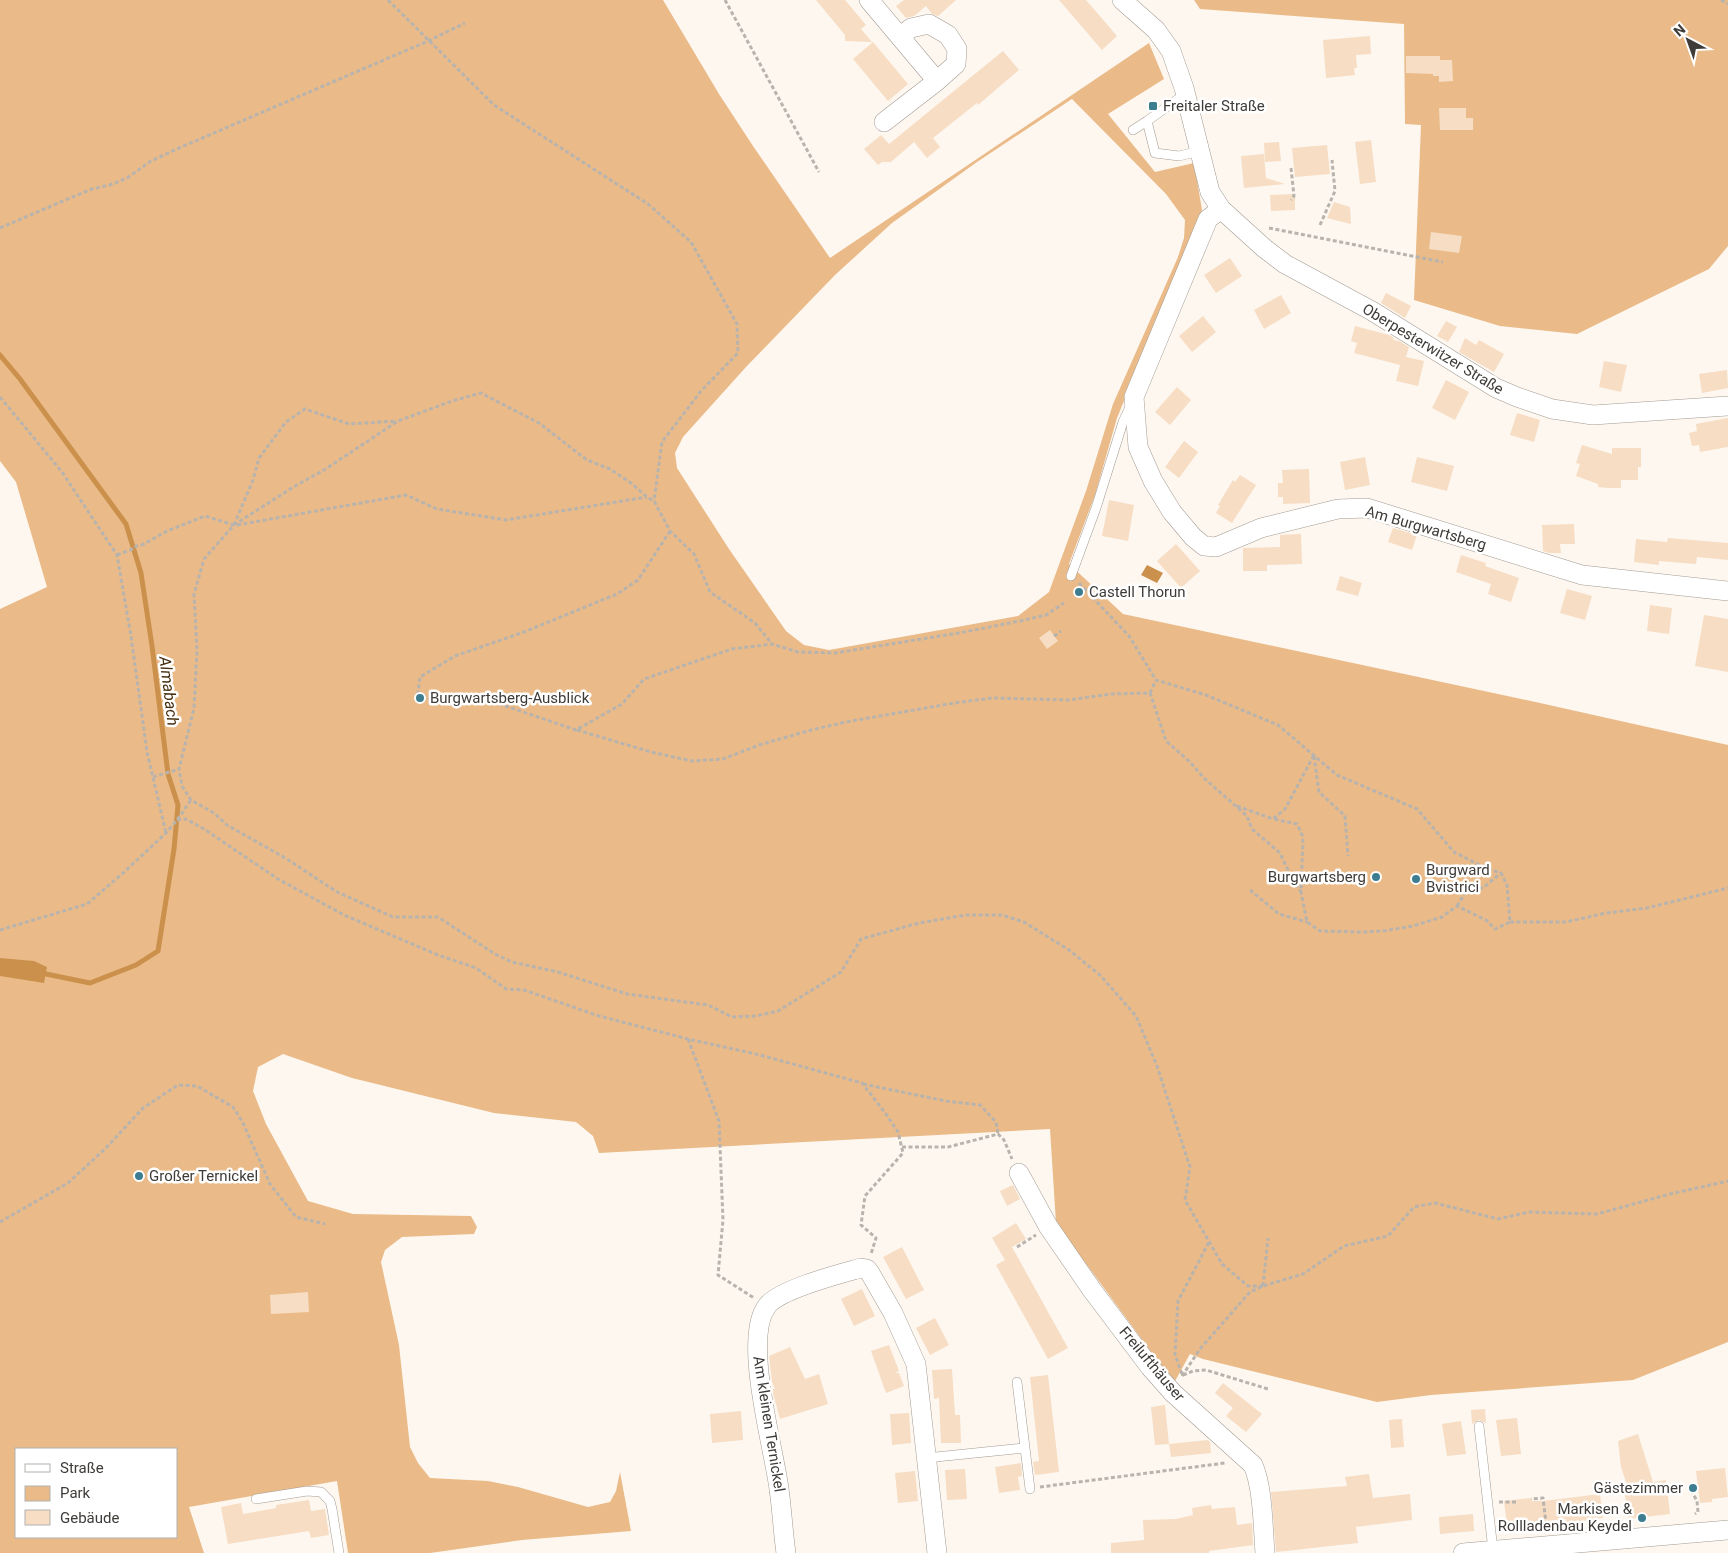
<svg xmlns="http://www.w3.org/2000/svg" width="1728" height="1553" viewBox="0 0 1728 1553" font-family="Roboto,sans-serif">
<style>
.green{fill:#eabb88;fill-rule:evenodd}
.water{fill:#cb914c}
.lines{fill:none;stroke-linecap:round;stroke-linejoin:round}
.stream{stroke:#cb914c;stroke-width:5}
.building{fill:#f6ddc3}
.lane-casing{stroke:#a29b93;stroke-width:10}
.street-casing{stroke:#a29b93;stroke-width:20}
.path{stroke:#b9b3ae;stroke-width:3;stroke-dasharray:4 2.5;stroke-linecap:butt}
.lane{stroke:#fff;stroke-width:9}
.street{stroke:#fff;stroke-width:19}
.poi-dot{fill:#3c7d90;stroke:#fff;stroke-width:2}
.labels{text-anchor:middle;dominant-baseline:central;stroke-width:5;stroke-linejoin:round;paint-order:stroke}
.poi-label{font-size:15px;fill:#3e3b38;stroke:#fff;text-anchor:start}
.street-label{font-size:15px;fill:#3e3b38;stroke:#fff}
.water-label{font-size:16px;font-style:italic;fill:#472f11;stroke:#fff}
</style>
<rect width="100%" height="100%" fill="#fef7f0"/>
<path class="green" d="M0 0H663L719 94 753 146 830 258 1149 43 1164 79 1108 114 1155 172 1194 163 1202 210 1117 418 1095 495 1069 564 1123 614 1540 703 1728 745V1342L1633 1380 1431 1395 1377 1402 1203 1359 1190 1354 1174 1383 1056 1223 1050 1129 599 1153 593 1136 576 1122 494 1113 352 1078 283 1054 258 1067 253 1091 266 1124 308 1201 353 1214 471 1216 477 1227 474 1234 402 1237 385 1250 381 1262 399 1345 410 1447 418 1463 430 1478 488 1481 518 1487 588 1507 610 1502 616 1491 620 1472 631 1531 522 1540 430 1553H348L337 1481 189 1507 204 1553H0V609L47 587 16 482 0 461ZM1072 99 1166 194 1185 220 1184 238 1178 257 1113 404 1086 491 1049 592 1018 616 829 650 804 645 786 631 729 549 677 468 675 453 683 437 746 367 835 275 892 223 977 162ZM16 1449H176V1537H16Z
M1194 0H1728V246L1709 269 1577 334 1500 326 1414 300 1421 125 1405 124 1404 24 1200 9Z"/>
<path class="water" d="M1147 565 1163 573 1157 583 1141 575Z
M0 958 34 961 47 967 44 983 0 976Z"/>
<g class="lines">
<path class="stream" d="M0 355 20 379 126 524 141 573 152 646 168 774 178 805 174 849 158 951 136 965 90 983 46 974"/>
</g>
<path class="building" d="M816 0H845L866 25 861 29 872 42 845 41V35Z
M904 0H956L938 16 932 14 926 6 914 16 906 18 896 6Z
M1059 0H1086L1117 36 1102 50Z
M1370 36 1371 54 1356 55 1357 68H1354L1355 75 1326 78 1323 40Z
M873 42 908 84 888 101 853 59Z
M1003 51 1019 70 978 105 977 103 933 138 940 147 927 158 914 142 891 162H882L878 165 864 149 881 135 889 144Z
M1406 56H1440V60H1452L1453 81 1439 82V76H1433V74L1406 73Z
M1439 108H1466V118H1473V130H1440Z
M1371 140 1376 182 1360 184 1355 142Z
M1279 142 1281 161 1265 162 1264 143Z
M1327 145 1330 174 1295 177 1292 148Z
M1264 154 1266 178 1285 184 1244 188 1241 156Z
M1295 194V210L1271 211 1270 195Z
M1334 202 1350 207 1351 224 1327 218Z
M1431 232 1462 236 1459 253 1429 249Z
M1230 258 1242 276 1216 293 1204 275Z
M1386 293 1411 306 1405 318 1381 303Z
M1281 295 1291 313 1264 329 1254 310Z
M1203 316 1216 332 1192 352 1179 336Z
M1446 321 1457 327 1448 342 1437 336Z
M1355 326 1389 335 1394 338 1393 340 1399 341 1409 347 1406 357 1424 361 1418 386 1396 381 1400 365 1354 353 1357 343 1351 341Z
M1465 338 1476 345 1479 340 1504 354 1494 372 1459 352Z
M1604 361 1627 365 1621 392 1599 387Z
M1727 370 1728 388 1702 393 1699 374Z
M1446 380 1469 392 1455 420 1432 408Z
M1177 387 1191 400 1170 425 1155 412Z
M1517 413 1540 420 1534 442 1510 435Z
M1728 418V447L1700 452 1699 445 1692 446 1689 433 1697 431 1696 424Z
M1184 441 1198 452 1179 478 1165 467Z
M1582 445 1612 454V448H1641V467H1638V480H1621V488H1608L1598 487V484L1576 476 1580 464 1576 463Z
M1365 457 1370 485 1345 490 1340 462Z
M1417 457 1454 466 1447 491 1411 482Z
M1309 469 1310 503 1283 504V497H1278V483H1283L1282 470Z
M1240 475 1256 485 1232 523 1216 513 1220 506 1218 505 1233 480 1235 482Z
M1109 500 1134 505 1128 541 1102 536Z
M1574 524 1575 544H1560L1561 553H1549L1543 551 1542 525Z
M1393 528 1417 535 1412 550 1388 542Z
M1301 534 1302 564 1267 565V571H1243V548L1280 547V535Z
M1668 538 1728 543V560L1697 557 1696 564 1659 561V565L1634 562 1636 539 1667 542Z
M1176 544 1200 571 1181 588 1157 561Z
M1461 555 1486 563 1485 566 1519 578 1511 602 1488 594 1491 584 1456 572Z
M1340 576 1362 583 1358 596 1336 590Z
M1567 589 1592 596 1585 620 1560 613Z
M1650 605 1672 608 1669 634 1647 631Z
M1704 615 1728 619V672L1695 666Z
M1050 630 1058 641 1047 649 1039 638Z
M1013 1185 1020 1199 1007 1206 1000 1191Z
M1016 1223 1026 1239 1012 1247 1068 1348 1048 1359 996 1265 1005 1260 992 1238Z
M902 1247 924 1290 906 1299 883 1257Z
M862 1289 875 1316 854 1326 841 1299Z
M308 1292 309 1312 271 1314 270 1295Z
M935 1318 949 1345 930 1355 916 1328Z
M889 1345 899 1371 895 1373H899L904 1386 886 1393 871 1351Z
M790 1347 805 1379 819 1374 828 1404 780 1419 773 1393 772 1389H775L772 1382 769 1356Z
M952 1369 955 1415H960L961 1443H941L939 1398 934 1399 932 1370Z
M1048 1375 1059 1472 1035 1475 1033 1462 1039 1461 1030 1377Z
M1223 1383 1262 1414 1246 1432 1226 1416 1233 1408 1215 1393Z
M1165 1405 1169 1444 1155 1445 1151 1407Z
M1485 1409 1486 1423 1479 1420 1472 1424 1471 1410Z
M741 1411 743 1440 712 1443 710 1414Z
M909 1413 911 1443 892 1445 890 1414Z
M1517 1418 1521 1454 1501 1456 1496 1420Z
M1402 1419 1404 1447 1391 1448 1389 1420Z
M1461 1421 1466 1454 1447 1456 1442 1424Z
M1638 1434 1653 1482 1666 1480 1670 1514 1628 1519 1624 1486 1627 1485 1621 1467 1618 1441Z
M1208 1440 1210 1442 1211 1453 1171 1457 1169 1444Z
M1021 1463 1022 1476 1018 1477 1020 1490 999 1493 995 1467Z
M1725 1468 1728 1497 1712 1499V1502L1700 1503 1696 1471Z
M965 1469 967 1499 947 1500 945 1470Z
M915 1471 918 1501 898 1503 895 1473Z
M1369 1474 1373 1498 1410 1494 1412 1520 1356 1527 1358 1543 1276 1552 1271 1492 1347 1486 1345 1477Z
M1600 1494 1603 1518 1567 1523 1566 1519 1507 1526 1504 1501 1531 1498 1532 1501H1543Z
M309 1500 311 1511 325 1509 329 1535 311 1538 309 1531 228 1544 221 1507 241 1503 243 1514 276 1508V1505Z
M1211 1505 1212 1509 1235 1507 1237 1525 1252 1523 1253 1545 1209 1551V1553H1111V1543L1144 1540 1143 1520 1176 1519 1193 1515 1192 1508Z
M1473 1514 1474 1531 1440 1534 1439 1517Z"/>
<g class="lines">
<defs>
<path id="lane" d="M1186 97 1178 99 1147 121 1155 153 1179 156 1200 151
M1133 130 1147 121
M1071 576 1096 508 1123 422 1130 407
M1017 1382 1030 1489
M1479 1426 1493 1550
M926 1458 1024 1448
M256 1499 307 1491 321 1492 330 1501 332 1509 339 1553"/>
<path id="street" d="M869 0 937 81 884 122
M1122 0 1156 30 1171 51 1184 88 1210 192 1221 209 1264 248 1285 264 1372 311 1496 388 1517 397 1552 409 1593 415 1728 406
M900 37 911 28 929 24 948 35 957 49 956 64 937 81
M1221 209 1208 219 1134 397 1138 447 1153 481 1172 512 1193 537 1204 546 1216 547 1261 528 1338 509 1367 508 1582 575 1728 591
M1019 1173 1048 1226 1092 1290 1150 1367 1173 1393 1253 1465C1263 1487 1263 1528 1265 1553
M786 1553C783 1532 782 1510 779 1489 774 1448 742 1339 767 1306 780 1289 840 1274 861 1268L867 1269 870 1273 893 1313 916 1364 937 1553
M1463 1553 1728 1530"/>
</defs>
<use href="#lane" class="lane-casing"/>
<use href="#street" class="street-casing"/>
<path class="path" d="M388 0 494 105 648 204 691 242 737 324 738 353 701 391 662 442 654 501
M725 0 819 172
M1721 0 1728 4
M1291 168 1294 196 1291 200
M1320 225 1335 191 1332 160
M0 228 70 198 92 189 110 185 127 178 151 161 179 148 428 41 465 23
M1269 228 1443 262
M0 397 62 472 117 555 131 636 147 752 166 833
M234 525 295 486 324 470 398 421 452 401 481 393 539 423 587 460 610 469 631 483 647 497 654 501 670 531 694 554 710 592 755 623 772 644
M234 525 253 480 259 458 286 422 305 409 349 424 397 421
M237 525 406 495 437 509 506 520 647 497
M670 531 638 580 617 594 524 632 455 656 420 677 418 692 430 699 488 700 576 730 622 704 644 679 732 649 772 644 798 652 835 653 959 633 1020 621 1046 615 1064 603
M117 555C121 553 125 552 128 551 134 549 135 545 142 545L167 531 205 516 234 525 204 559 194 594 197 651 194 708 179 769 182 786 191 800 214 813 227 825 287 859 337 892 393 917H438L495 954 512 962 558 972 627 994 708 1005 732 1017 756 1016 778 1011 841 972 861 939 919 923 966 915H1002L1024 922 1069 950 1100 975 1136 1016 1157 1066 1190 1167 1185 1200 1222 1264 1248 1286H1263
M1079 583 1129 636 1156 680 1206 695 1278 725 1337 775 1417 809 1454 852 1485 868 1501 873 1507 885 1510 922 1495 929 1486 920 1457 906 1442 917 1413 926 1383 931 1361 932 1320 931 1307 922 1301 892 1303 837 1297 824 1273 819
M1054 636 1061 631
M1150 693 1156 680
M577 730 651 752 692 761 723 759 759 745 811 730 846 722 954 703 992 698 1068 700 1111 694 1150 693 1166 741 1189 761 1205 779 1247 816 1252 829 1280 853 1286 866 1301 892
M1314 756 1319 792 1345 816 1348 856
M153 777 179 769
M1237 806 1273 819 1285 809 1314 755
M177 820 186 819 204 829 278 879 344 915 438 955 476 968 506 989 524 990 599 1016 688 1039 760 1055 862 1083 886 1114 898 1132 903 1153 865 1196 861 1225 876 1238 871 1254
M1250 890 1279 914 1307 922
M1457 906 1469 887 1483 888 1501 873
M1510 922H1566L1606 913 1647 908 1728 888
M0 930 87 904 122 874 166 833 177 820 191 800
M688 1039 719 1121 723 1220 718 1275 754 1298
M863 1084 946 1101 980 1105 996 1122 998 1134
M902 1147H948L998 1134 1004 1140 1012 1159
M0 1222 68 1183 106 1148 143 1108 178 1085 197 1086 233 1107 243 1123 270 1184 296 1217 325 1224
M1017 1247 1036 1235
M1263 1286 1268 1238
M1182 1374 1175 1355 1178 1301 1209 1242
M1183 1375 1193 1371 1206 1370 1268 1389
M1182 1376 1200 1349 1250 1292 1263 1286 1303 1274 1344 1246 1388 1236 1414 1207 1435 1203 1498 1219 1529 1212 1597 1214 1670 1194 1728 1181
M1040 1487 1225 1463
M1691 1490 1697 1501 1698 1512 1695 1514
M1499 1502H1516
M1531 1525 1546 1523 1543 1498 1531 1499"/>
<use href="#lane" class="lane"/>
<use href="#street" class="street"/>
</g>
<g class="poi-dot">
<rect x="1148" y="101" width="10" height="10" rx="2.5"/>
<circle cx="1079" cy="592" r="5"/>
<circle cx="420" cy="698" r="5"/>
<circle cx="1376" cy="877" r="5"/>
<circle cx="1416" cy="879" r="5"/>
<circle cx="139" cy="1176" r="5"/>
<circle cx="1693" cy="1488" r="5"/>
<circle cx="1642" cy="1518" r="5"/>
</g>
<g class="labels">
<g class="poi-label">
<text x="1163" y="106">Freitaler Straße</text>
<text x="1089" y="592">Castell Thorun</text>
<text x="430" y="698">Burgwartsberg-Ausblick</text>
<text x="1426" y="870">Burgward<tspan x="1426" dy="17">Bvistrici</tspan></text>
<text x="1366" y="877" text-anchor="end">Burgwartsberg</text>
<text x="149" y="1176">Großer Ternickel</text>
<text x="1683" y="1488" text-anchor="end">Gästezimmer</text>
<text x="1632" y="1509" text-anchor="end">Markisen &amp;<tspan x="1632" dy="17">Rollladenbau Keydel</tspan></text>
</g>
<g class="street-label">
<text transform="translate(1433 349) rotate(31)">Oberpesterwitzer Straße</text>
<text transform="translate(1426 528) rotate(16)">Am Burgwartsberg</text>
<text transform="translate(1152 1364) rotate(50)">Freilufthäuser</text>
<text transform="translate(769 1424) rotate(81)">Am kleinen Ternickel</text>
</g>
<g class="water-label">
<text transform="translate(169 691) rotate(83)">Almabach</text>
</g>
</g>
<rect x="15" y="1448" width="162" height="90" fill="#ffffff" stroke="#b2b1af"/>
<rect x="25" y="1464" width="25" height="8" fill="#ffffff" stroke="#b2b1af"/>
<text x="60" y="1473" font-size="15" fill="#3e3b38">Straße</text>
<rect x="25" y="1486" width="25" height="15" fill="#eabb88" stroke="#b2b1af"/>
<text x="60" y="1498" font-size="15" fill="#3e3b38">Park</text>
<rect x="25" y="1510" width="25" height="15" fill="#f6ddc3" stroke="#b2b1af"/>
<text x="60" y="1523" font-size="15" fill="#3e3b38">Gebäude</text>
<g transform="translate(1688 40) rotate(319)" stroke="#ffffff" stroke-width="4" paint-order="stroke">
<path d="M0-4L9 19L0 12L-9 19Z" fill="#3e3b38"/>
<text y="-8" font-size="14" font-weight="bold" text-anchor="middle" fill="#3e3b38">N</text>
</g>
</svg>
